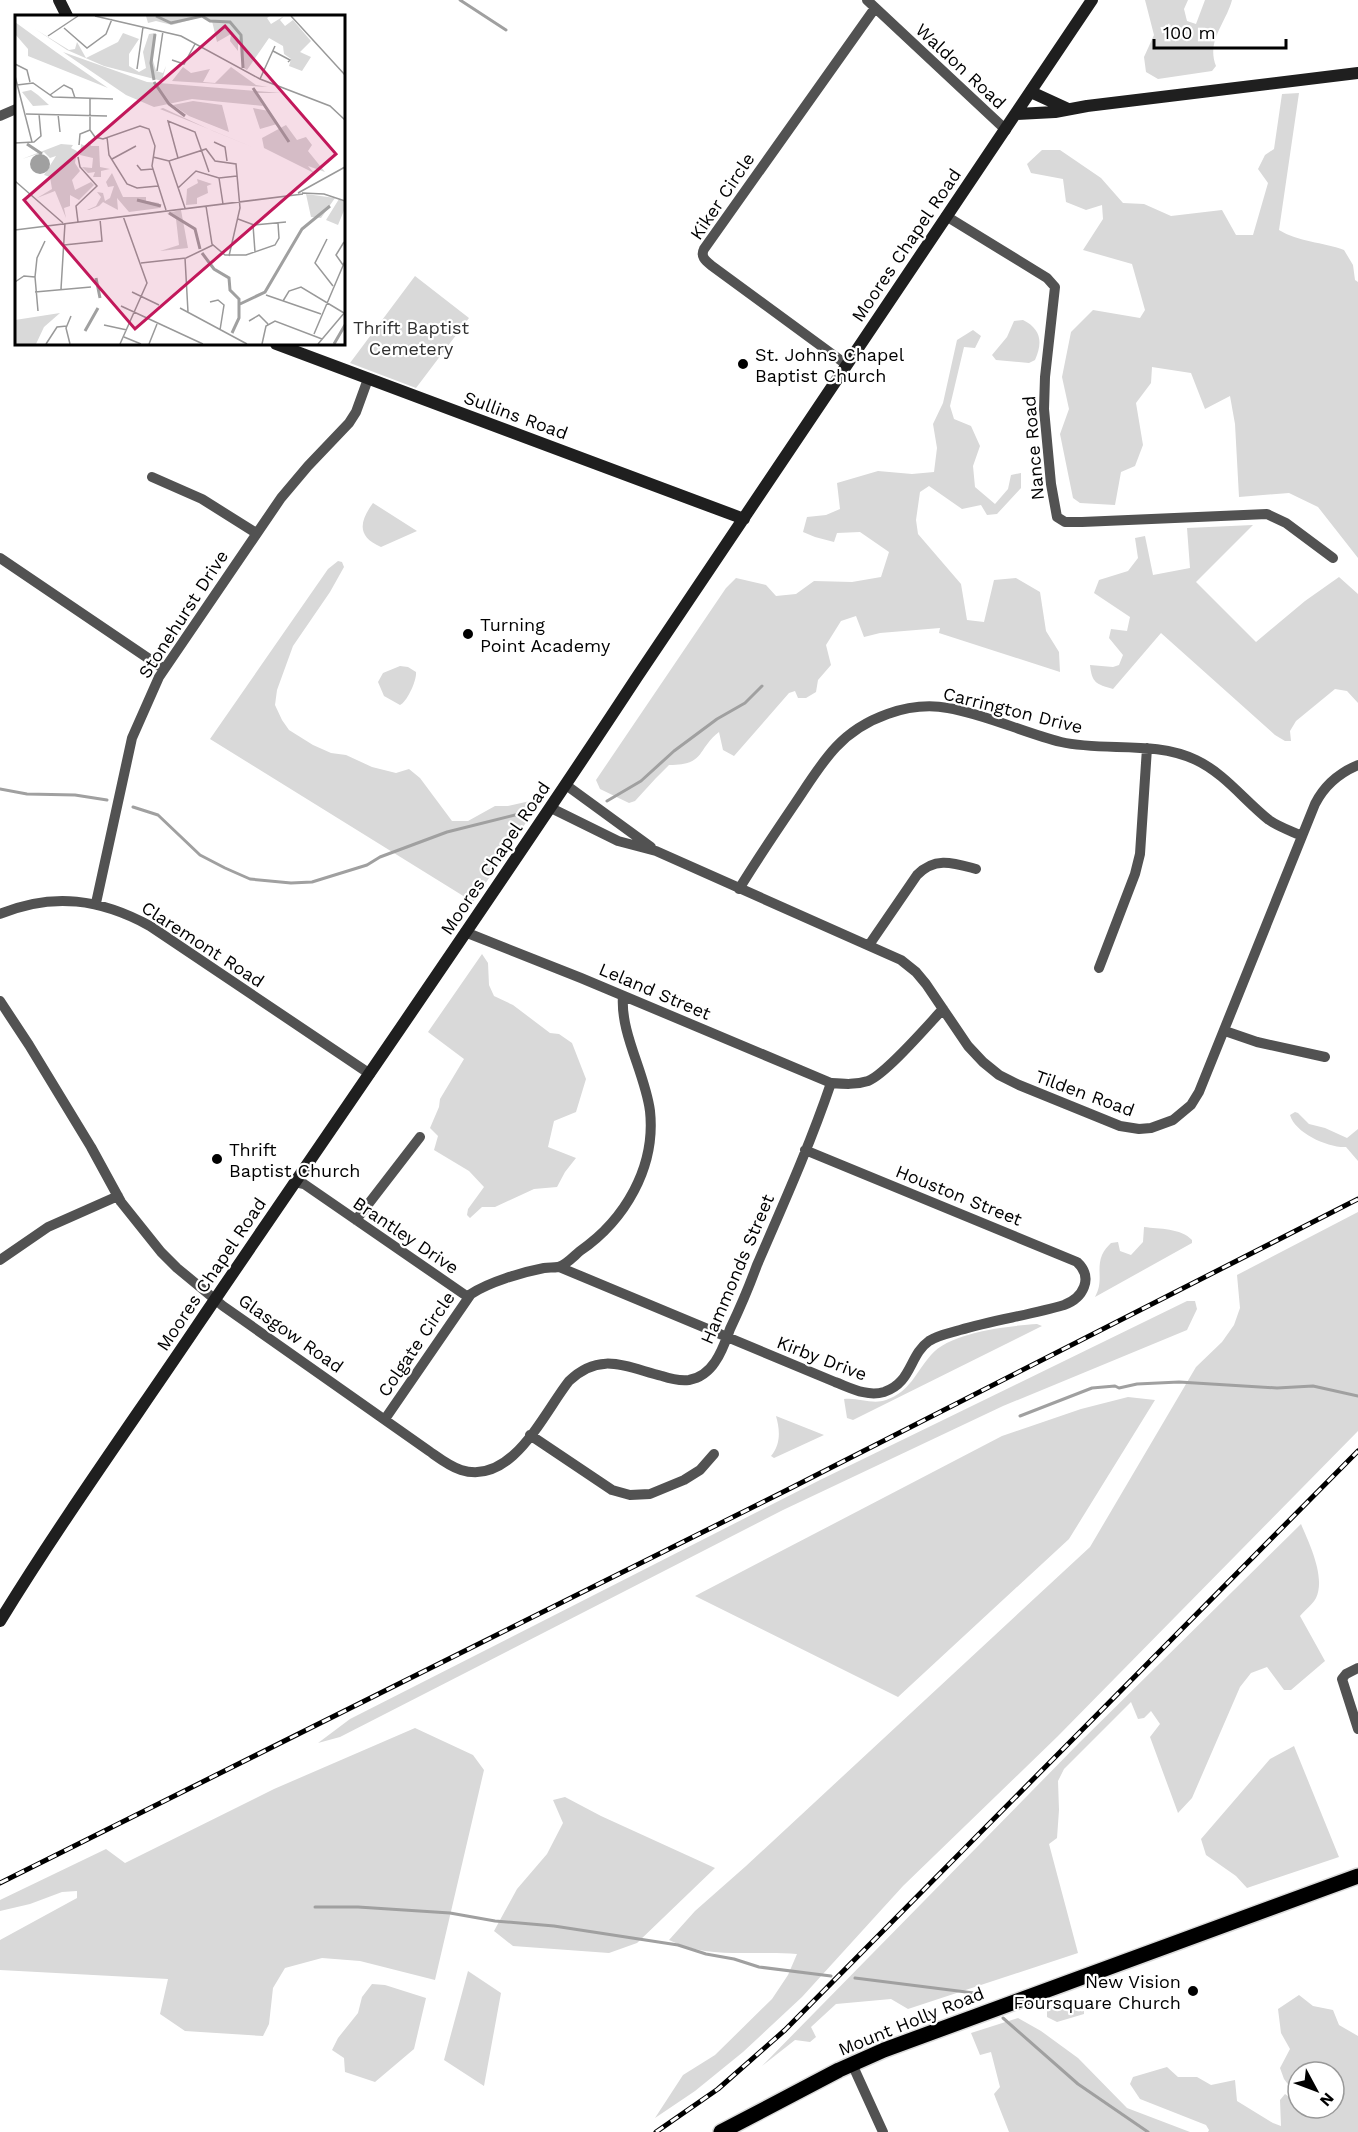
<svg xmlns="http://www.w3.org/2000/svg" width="1358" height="2132" viewBox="0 0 1358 2132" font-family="'Work Sans',sans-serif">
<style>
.green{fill:#d9d9d9;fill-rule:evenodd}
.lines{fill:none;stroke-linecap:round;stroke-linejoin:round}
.stream{stroke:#a0a0a0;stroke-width:3}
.primary-casing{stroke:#dbdbdb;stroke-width:18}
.street{stroke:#525252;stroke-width:10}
.secondary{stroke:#1f1f1f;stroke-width:12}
.primary{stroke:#000;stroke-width:15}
.rail-casing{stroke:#000;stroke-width:5}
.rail{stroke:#fff;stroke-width:3;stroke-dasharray:9;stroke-linecap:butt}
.poi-dot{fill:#000;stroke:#fff;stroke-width:2}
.labels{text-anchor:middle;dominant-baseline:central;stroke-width:4.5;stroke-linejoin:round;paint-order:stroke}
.street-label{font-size:18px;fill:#000;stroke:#fff}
.park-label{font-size:18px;fill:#303030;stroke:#fff}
.poi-label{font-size:18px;fill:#000;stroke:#fff;text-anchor:start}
.inset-river{fill:none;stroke:#a0a0a0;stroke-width:3}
.inset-road{fill:none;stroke:#999;stroke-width:1.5}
.view{fill:#c2185b;fill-opacity:0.15;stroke:#c2185b;stroke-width:3}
.inset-edge{fill:none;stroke:#000;stroke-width:3}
</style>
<rect width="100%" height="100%" fill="#fff"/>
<path class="green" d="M1145 0H1188L1184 9 1187 21 1196 24 1205 0H1232C1226 23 1206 41 1216 66L1212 71 1158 79 1146 72 1144 57 1154 35Z
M1299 93 1279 230C1298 242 1323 242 1344 250L1353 265 1355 280 1358 282V558L1318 507 1289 493 1239 497 1235 424 1230 396 1205 409 1191 373 1152 367 1151 383 1136 403 1143 445 1135 466 1121 472 1115 505 1080 503 1073 498 1060 434 1069 409 1062 377 1071 332 1093 310 1140 318 1145 310 1132 264 1083 250 1103 219 1102 205 1086 210 1066 202 1063 179 1031 173 1027 164 1042 150H1060L1101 178 1123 203 1144 204 1171 216 1222 210 1236 235H1253L1268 183 1258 169 1265 155 1274 149 1282 94Z
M415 276 469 318 416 388 350 363Z
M1023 320C1041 329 1043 342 1035 360L1029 363 996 360 992 355 1007 337 1014 321Z
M973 330 981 336 975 348 964 347 950 406 954 419 971 426 980 446 973 466 975 487 995 504 1008 489 1011 475 1021 473V488L997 514 987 515 981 505 962 509 929 486 920 492 916 520 918 534 961 584 967 620 984 622 994 580 1016 578 1040 592 1046 631 1059 652 1060 672 939 633 940 628 880 633 864 637 856 616 841 621 826 645 831 665 818 680 816 692 806 698H798L795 691 789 693 734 756 723 750 719 732C696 750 706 765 669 765L656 778 635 801 629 803 600 789 596 780 726 588 736 578 766 585 776 596 796 594 814 581 852 582 881 577 889 552 860 532 837 533 834 542 815 537 803 532 807 517 826 515 840 509 837 483 878 471 912 474 934 472 937 448 933 424 943 403 957 340Z
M373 503 417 531 381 547C357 537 359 522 373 503Z
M1253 525 1196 582 1256 642 1305 601 1339 577 1358 594V703L1347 691 1335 689 1296 721 1290 731 1291 741H1285L1275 735 1161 633 1113 689C1096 684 1092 683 1090 665L1113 667 1119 665 1123 655 1109 638 1111 629 1127 631 1130 617 1094 593 1099 580 1128 571 1138 558 1135 538 1145 536 1153 575 1190 568 1187 528Z
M338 561 342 562 344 567 330 592 293 646 277 690 275 705 282 720 289 730 313 745 331 753 346 755 372 767 396 773 409 769 420 778 452 821H468L495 806H508L530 801 537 806 473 902 210 739 328 569Z
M400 666 408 667 416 672C417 680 407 702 400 705L384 696 378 682 383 673Z
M482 954 488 963 489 985 494 996 513 1005 550 1033 559 1034 572 1043 586 1079 576 1112 554 1121 548 1147 576 1158 565 1172 557 1187 534 1189 495 1207H482L470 1218 467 1215 468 1209 484 1187 469 1171 434 1150 438 1136 430 1128 439 1107 440 1099 464 1059 428 1032Z
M1295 1112 1298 1113 1309 1124 1325 1128 1347 1138 1358 1129V1161L1346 1147C1328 1148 1295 1133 1290 1115Z
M1358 1212V1431L1058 1736 903 1886 802 1997 743 2052 695 2091 655 2118 683 2075 715 2055 772 1999 788 1975 797 1954C755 1950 709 1960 669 1940L695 1911 746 1866 1090 1547 1196 1367 1222 1342 1234 1325 1240 1308 1237 1275Z
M1144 1227C1159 1229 1181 1228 1192 1240V1243L1095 1297C1104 1281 1096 1270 1102 1255 1104 1250 1108 1246 1111 1243L1118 1242 1120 1251 1131 1255 1143 1242Z
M1187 1301H1195L1197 1309 1187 1330 1003 1406 783 1510 340 1737 318 1743 350 1719 820 1480Z
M1037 1324 1042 1326 853 1420 847 1418 844 1399C858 1397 872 1405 886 1400 910 1392 916 1372 931 1355 950 1332 1008 1326 1037 1324Z
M1128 1397 1155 1400 1069 1539 898 1697 695 1596 1002 1436 1081 1409Z
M776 1416 824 1435 774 1458 771 1456C781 1444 780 1430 776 1416Z
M1301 1524C1309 1543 1326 1577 1316 1598 1313 1604 1305 1610 1300 1616L1325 1661 1291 1690H1284L1267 1667 1251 1673 1240 1687 1192 1798 1178 1813 1150 1737 1160 1724 1151 1711 1144 1718 1138 1719 1131 1702 1064 1769 1058 1781 1059 1810 1057 1838 1049 1844 1078 1953 908 2009 891 1999 836 2004 811 2027 816 2037 810 2042 795 2040 762 2066 1080 1742Z
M415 1728 473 1755 484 1770 435 1980 360 1961 322 1958 285 1968 273 1988 269 2024 263 2036 185 2031 160 2014 168 1979 0 1970V1940L77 1898V1891L62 1892 30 1904 0 1911V1900L106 1849 125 1863 274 1789Z
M1294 1746 1339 1857 1247 1888 1236 1876 1206 1855 1201 1839 1270 1759Z
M565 1797 601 1816 715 1868 637 1943 609 1953 513 1946 494 1931 517 1889 547 1854 563 1823 553 1800Z
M468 1971 501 1993 484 2086 444 2060Z
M372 1984 385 1985 426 1998 414 2049 375 2082 345 2072 344 2058 332 2050 338 2038 358 2013 362 1997Z
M1299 1995 1313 2006 1333 2010 1339 2025 1358 2036V2132H1208L1209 2130 1206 2125 1140 2099 1130 2084 1133 2077 1167 2067 1178 2077H1197L1211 2085 1235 2080 1237 2101 1273 2123 1281 2126 1280 2100 1285 2094 1292 2099 1296 2095 1284 2079 1280 2068 1290 2049 1281 2033 1278 2009ZM1298 2072H1334V2108H1298Z
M1059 2001H1074L1084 2011V2014L1057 2022 1047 2017V2008Z
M1018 2018 1041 2031 1078 2058 1127 2108 1190 2132H1009L994 2094 1000 2087 991 2052 980 2055 971 2033Z"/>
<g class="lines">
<path class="stream" d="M460 0 506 30
M0 789 27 794 75 795 107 800
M607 801 641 781 674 751 717 719 745 703 762 686
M133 807 158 815 200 855 225 868 250 879 291 883 312 882 367 865 380 857 447 832 531 811
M1020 1416 1092 1388 1115 1386 1119 1388 1137 1384 1179 1382 1277 1388 1313 1386 1358 1396
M315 1907H358L450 1913 495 1921 554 1926 678 1945 706 1954 734 1959 759 1967 831 1976
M855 1978 982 1994
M1003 2018 1078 2084 1148 2132"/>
<defs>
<path id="primary" d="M721 2132 839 2070 884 2050 1358 1876"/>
</defs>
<use href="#primary" class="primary-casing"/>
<path class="street" d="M867 0 1006 130
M0 116 16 109
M946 216 1047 278 1055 287 1045 377 1044 409 1051 484 1057 517 1065 522H1082L1267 514 1286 523 1333 558
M847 365 712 266C706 261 700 257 704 249L875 8
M152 477 202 499 256 533
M0 558 164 669
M566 785 651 847
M551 808 618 841 656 851 901 960 916 972 926 984 968 1046 983 1062 999 1075 1019 1085 1120 1126 1139 1129 1151 1128 1173 1120 1191 1105 1199 1092 1315 804C1324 786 1339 773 1358 765
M739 889C756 861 775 833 794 805 807 786 820 764 836 747 863 718 909 701 948 708 985 714 1024 733 1061 742 1105 752 1154 740 1196 760 1224 773 1245 801 1269 820 1279 827 1291 831 1302 836
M96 903 132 738 159 677 281 498 308 466 349 423 356 412 368 379
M0 914C53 892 101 899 150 926L370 1074
M465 932 581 978 831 1083C844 1084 856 1085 868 1081 886 1074 928 1025 943 1009
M869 945 917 875C935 856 954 863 976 869
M1099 968 1135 874 1140 854 1147 748
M0 1001 29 1045 91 1147 121 1202 161 1252 177 1268 223 1306 429 1451C439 1458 449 1466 461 1470 512 1486 543 1414 569 1381 600 1351 626 1367 662 1376 671 1379 680 1381 689 1380 700 1378 709 1371 715 1362 722 1352 726 1340 730 1329 740 1308 749 1287 757 1265 783 1205 810 1145 831 1083
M1225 1031 1257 1042 1325 1057
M295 1182 304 1184 468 1297
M356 1220 420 1137
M0 1260 48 1227 118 1196
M559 1267 835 1382C851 1388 867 1397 884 1392 912 1383 909 1355 929 1341 938 1335 950 1333 960 1330 994 1320 1030 1315 1064 1305 1083 1298 1094 1278 1077 1262L805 1150
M385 1419 471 1294C489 1282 523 1272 544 1268 549 1267 553 1268 558 1267 565 1266 574 1256 580 1251 625 1220 656 1167 650 1111 645 1073 620 1033 623 996
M530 1435 612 1490 630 1495 650 1494 684 1480 700 1470 714 1454
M1358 1668 1346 1674 1342 1679 1358 1729
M852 2064 883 2132"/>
<path class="secondary" d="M59 0 67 16
M1031 92 1068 109
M1017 114 1055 112 1087 106 1358 73
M276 344 744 519
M0 1621C62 1520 131 1424 197 1326 344 1109 494 895 637 677L1092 0"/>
<use href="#primary" class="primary"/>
<defs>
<path id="rail" d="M0 1883 787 1490 1358 1199
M656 2132 718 2089 785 2030 1358 1451"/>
</defs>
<use href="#rail" class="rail-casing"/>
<use href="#rail" class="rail"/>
</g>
<g class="poi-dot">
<circle cx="743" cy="364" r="6"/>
<circle cx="468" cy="634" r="6"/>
<circle cx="217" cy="1159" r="6"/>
<circle cx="1193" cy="1991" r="6"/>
</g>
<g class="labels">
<g class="street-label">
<text transform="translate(961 66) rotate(43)">Waldon Road</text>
<text transform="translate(722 196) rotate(-56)">Kiker Circle</text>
<text transform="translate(906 245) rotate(-56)">Moores Chapel Road</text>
<text transform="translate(516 415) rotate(20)">Sullins Road</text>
<text transform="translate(1033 448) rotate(-95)">Nance Road</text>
<text transform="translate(183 614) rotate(-57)">Stonehurst Drive</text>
<text transform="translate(1013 710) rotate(14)">Carrington Drive</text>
<text transform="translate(495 858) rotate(-56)">Moores Chapel Road</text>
<text transform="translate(203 944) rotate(33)">Claremont Road</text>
<text transform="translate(655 991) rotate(23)">Leland Street</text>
<text transform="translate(1085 1093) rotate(20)">Tilden Road</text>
<text transform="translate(959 1195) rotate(22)">Houston Street</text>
<text transform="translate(406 1235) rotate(34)">Brantley Drive</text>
<text transform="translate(737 1269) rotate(-67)">Hammonds Street</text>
<text transform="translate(211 1274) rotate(-56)">Moores Chapel Road</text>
<text transform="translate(291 1333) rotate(35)">Glasgow Road</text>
<text transform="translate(416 1344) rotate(-56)">Colgate Circle</text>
<text transform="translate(822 1358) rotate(21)">Kirby Drive</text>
<text transform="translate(911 2021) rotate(-22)">Mount Holly Road</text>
</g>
<g class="park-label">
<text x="411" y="327">Thrift Baptist<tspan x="411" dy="21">Cemetery</tspan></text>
</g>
<g class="poi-label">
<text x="755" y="354">St. Johns Chapel<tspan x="755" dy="21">Baptist Church</tspan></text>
<text x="480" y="624">Turning<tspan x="480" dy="21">Point Academy</tspan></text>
<text x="229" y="1149">Thrift<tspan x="229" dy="21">Baptist Church</tspan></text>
<text x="1181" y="1981" text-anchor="end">New Vision<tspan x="1181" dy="21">Foursquare Church</tspan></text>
</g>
</g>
<g transform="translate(15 15)">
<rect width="330" height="330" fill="#fff"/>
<path d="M131 1H255L252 3 256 9 269 1 265 5 270 11 278 5 296 26 285 37 296 42 287 56 274 51 276 44 269 39 268 31 254 23 232 55 227 52V34L223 25V36L215 26 216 19 202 27 197 6 189 1 157 10 141 6 133 8ZM0 7 41 37 93 73 13 41V34L0 19ZM20 14 54 35 60 34 62 27 71 43 103 27 108 18 124 24 114 39V51L124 57 131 53 128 37 134 19 141 18 137 42 141 56 148 58 151 51 147 66 89 51 52 35ZM48 37 132 67 266 78H240L248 91 177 84 139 92 111 80ZM168 52 176 58 195 54 188 67 200 68 216 52 241 70 253 72 157 66ZM16 75 23 80 34 90 18 91 7 77ZM178 86 207 90 214 117 174 101 158 90ZM148 93 198 116 259 141 145 94ZM238 93 254 96 262 109 245 114ZM271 110 282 125 291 122 297 130 293 136 310 157 293 151 299 158 249 133 247 123ZM74 126 76 131H84L85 152 95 154 86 156V162H78L80 157 73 158 67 152 77 153 78 143 65 140 66 129 70 131ZM46 129 58 130 56 133 62 136 60 148 65 156 57 165 60 175 76 167 79 170 64 185 55 180V191L49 193 51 203 40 176 22 183 37 174 35 162 29 160 41 141 35 143 29 137 7 144ZM97 158 108 182H131V186L144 188 145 193 114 197 102 183 103 195 88 187 84 191 74 195H72L81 191 86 182 82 177 88 178 90 186 95 183 99 171 93 172 91 167ZM182 164 197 169 192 171 193 178 182 183V189L171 190 172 174 183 168ZM291 179 320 183 306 203 296 202ZM324 184 330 187V193L323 210 311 205ZM166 195 173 233 145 236 164 230 161 204 152 198ZM45 298 29 312 21 329H0V305Z" fill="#d9d9d9"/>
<path d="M15 149a10 10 0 1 1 20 0a10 10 0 1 1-20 0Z" fill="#a0a0a0"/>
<path class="inset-river" d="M141 1 156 8 187 1 195 6 215 7 226 20 228 53M139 65 136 48 140 19M139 67 154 89 170 101M238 73 274 127M12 129 27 139M122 185 146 191M154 198 180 214 185 234M187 238 199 254 214 263 215 275 224 284V303L217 318M81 263 85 283M225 289 250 277 287 214 315 191M70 316 83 293M319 329 330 310"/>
<path class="inset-road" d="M80 1 166 21 245 64 315 91 330 105M276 1 330 60M49 13 72 33 91 19 97 4M33 21 63 1M258 36 275 45 273 47M157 45 169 49 180 29M0 49 12 55 15 67M122 54 128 12M142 56 148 16M0 61 17 127M245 64 260 31M2 70 18 68 38 82 98 84M35 80 49 70 57 74 60 83M75 84V115L80 122 88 124 125 111 134 114 140 131 137 151 151 195M11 99 92 101M43 99 45 117M92 122 94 140 112 169 122 173 143 171M199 127 210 132 212 146M0 128 19 127 26 121 24 99M64 130 65 119 75 115M138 142 154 146 191 134 200 146 221 149 225 193 214 241M163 143 153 106 180 117 194 157M97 144 121 131M154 146 170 193M122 150 126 155 138 154M204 163 208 189M0 166 48 208M163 173 181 156 204 163 222 161M283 178 330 152M287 178 309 179 330 186M191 191 197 229 210 240H231L260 230 264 223 263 208M223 204 239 210 271 207M63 207 61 191 82 171 65 152 63 142M238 210 240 237M0 215 288 179M312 224 300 248 318 271M49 230 87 226 85 204M170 243 173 297M126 248 171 243 198 230M328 250 321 240 329 227M0 267 9 261 20 262M46 274 50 208M20 277 76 272M117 277 144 290M251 280 306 299M268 286 274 276 286 272 329 298M195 287 203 285 209 290 205 315M106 291 188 329M165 293 232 329M23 296 20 262 22 243 30 226M234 306 244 300 253 309M89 310 112 315M299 319 330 246M109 322 126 329M31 329 42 312 52 311M55 329 51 313 56 301M105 329 132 268 108 201M134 329 142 309M247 329 251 311 260 306 307 324M303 329 330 297"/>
<path class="view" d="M210 11 321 139 120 314 9 185Z"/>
<rect width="330" height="330" class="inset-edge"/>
</g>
<g transform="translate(1316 2090) rotate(131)"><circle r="28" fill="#ffffff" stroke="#999999" stroke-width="1.5"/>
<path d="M0-4.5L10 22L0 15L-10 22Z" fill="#000000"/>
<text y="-9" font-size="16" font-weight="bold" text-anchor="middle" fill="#000000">N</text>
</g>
<path d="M1154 39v9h132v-9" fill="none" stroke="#000000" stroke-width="3"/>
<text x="1163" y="39" font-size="18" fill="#000000" stroke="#ffffff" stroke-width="4.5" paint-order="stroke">100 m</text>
</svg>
